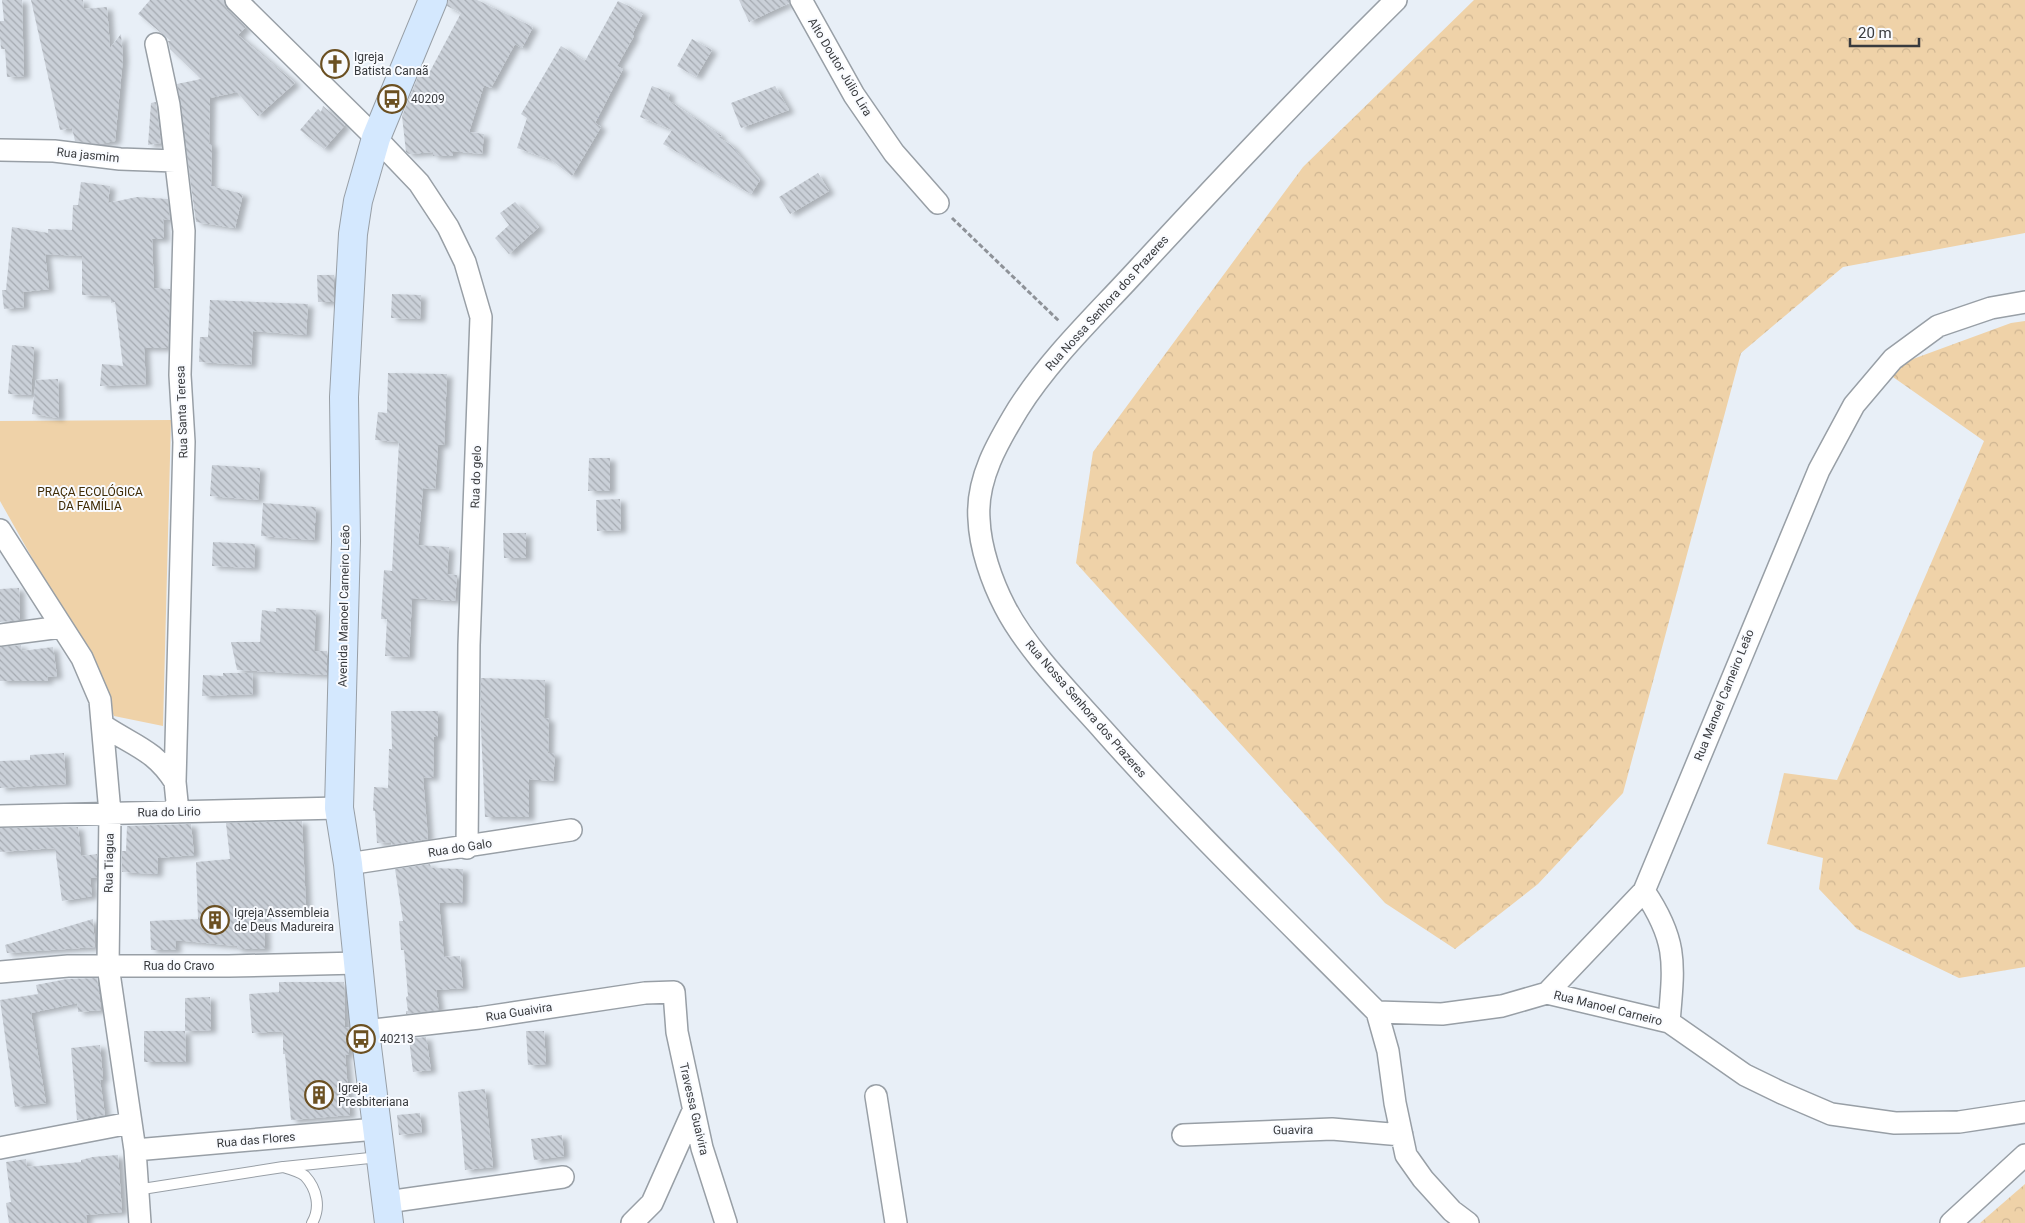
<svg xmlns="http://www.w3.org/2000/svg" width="2025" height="1223" viewBox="0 0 2025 1223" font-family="Roboto,sans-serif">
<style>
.forest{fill:url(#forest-crowns)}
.park{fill:#efd2a8}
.building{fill:url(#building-back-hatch);filter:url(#shadow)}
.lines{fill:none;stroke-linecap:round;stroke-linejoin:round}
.service-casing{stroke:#989fa6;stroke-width:12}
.minor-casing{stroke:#989fa6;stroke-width:24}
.secondary-casing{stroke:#989fa6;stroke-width:30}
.path{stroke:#8e9298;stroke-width:3;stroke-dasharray:5 2.5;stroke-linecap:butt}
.service{stroke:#fff;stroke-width:10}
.minor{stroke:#fff;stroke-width:21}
.secondary{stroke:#d4e8fe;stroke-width:28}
.labels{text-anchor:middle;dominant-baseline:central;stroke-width:4;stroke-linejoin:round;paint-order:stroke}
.poi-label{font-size:12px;fill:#393b3e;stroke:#f9fbff;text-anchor:start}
.street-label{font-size:12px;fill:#393b3e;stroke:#f9fbff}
.park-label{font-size:12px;fill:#3f2b05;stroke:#f9fbff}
</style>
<defs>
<pattern id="forest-crowns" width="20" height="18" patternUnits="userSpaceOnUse" patternTransform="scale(1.25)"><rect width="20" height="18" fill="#efd2a8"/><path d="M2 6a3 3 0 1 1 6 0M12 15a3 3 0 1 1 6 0" fill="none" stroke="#ceb592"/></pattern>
<pattern id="building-back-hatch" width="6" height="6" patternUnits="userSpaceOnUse" patternTransform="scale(1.25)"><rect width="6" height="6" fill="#cad0d8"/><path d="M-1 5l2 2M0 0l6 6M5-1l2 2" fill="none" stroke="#a5aab1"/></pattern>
<filter id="shadow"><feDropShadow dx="5.5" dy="3" stdDeviation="2.5" flood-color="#0004"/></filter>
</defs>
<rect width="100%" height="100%" fill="#e8eff7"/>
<path class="forest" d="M1474 0H2025V233L1843 267 1741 353 1623 793 1538 884 1455 949 1385 903 1076 563 1093 452 1303 167Z
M2025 321V967L1959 978 1857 929 1819 889 1823 858 1767 844 1784 773 1837 780 1984 441 1883 370 2011 323Z
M2025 1184V1223H1980Z"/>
<path class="park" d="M171 420 163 726 114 716 84 650 0 501V421Z"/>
<path class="building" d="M2 0H22L24 76 7 77 5 49H1L0 37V21H4Z
M31 0H83L84 9 107 7 110 48 121 34 123 58 115 141 99 144 75 141 72 128 60 130Z
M150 0H224L227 9 246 27 238 35 295 83 258 116 237 92 210 98 209 144H212L211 186 243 194 235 228 196 222 177 84 201 79 170 49 168 41H171L138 14Z
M448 0H477L533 27 522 48 515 44 491 88 484 85 469 132 484 134 482 154 453 151V156H433V152L409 154 406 152 402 116 419 74 427 77 461 13 447 6Z
M739 0H789V3L749 22Z
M618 1 643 13 632 35 634 36 617 66 623 69 595 123 601 127 572 176 551 160 517 148 527 118 521 114 561 46 585 61Z
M692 39 712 50 696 77 677 66Z
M652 86 670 93 668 100 722 136 718 137 731 145 760 180 751 194 663 144 672 130 640 117Z
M775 86 789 110 741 128 731 103Z
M156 102 161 143 148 145 151 103Z
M323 106 345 125 324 149 300 130 318 109 321 112Z
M818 173 829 191 790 214 779 197Z
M81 182 110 186 108 203 137 197 168 199 170 220 163 219 164 239H152L154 288 170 289 168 348H144L146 384 100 386 102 364 123 366 115 302 111 303 110 296 82 295V256L45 254 49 289 23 292 24 307 4 309 2 290H6L12 227 48 233V229L72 230 73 205H78Z
M515 202 539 227 509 254 495 238 509 225 500 213Z
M317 275H334V302H318Z
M392 294 421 295 420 319 391 318Z
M210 300 308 304 306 335 253 331 251 365 199 362 200 337H208Z
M12 345 34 347 31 395 8 394Z
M388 373 447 374 444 445H438L435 489 423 488 418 545 449 547 447 574 457 575 455 601 412 598 409 657 385 656 387 619H381L384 570 392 571 399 442 375 440 378 412 387 413Z
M58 379 59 418 32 414 36 380Z
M589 458H610V491H588Z
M212 465 260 468 258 500 210 496Z
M620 499 621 530 597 531 596 500Z
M263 503 316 507 314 540 261 536Z
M503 533H526V558H504Z
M213 542 255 544 254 568 212 566Z
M19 588 20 620 0 622V589Z
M276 608 316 610 314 651H327V675L237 670 231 642H260L262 610 276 612Z
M21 645 22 651 53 647 57 676 47 677 48 681H0V647Z
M223 673H252L253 694 202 696 203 675 223 676Z
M481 678 545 680 544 718 549 719 548 753H555L553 781 529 779V817H485L481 729Z
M391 711H438V737H434L433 778 423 777 428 839 392 845 391 842 377 843 375 811H373L374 787 388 788 389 749H392Z
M64 753 66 784 0 788V761L30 760V755Z
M302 821 306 907 264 909 265 949H237V946L175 940 176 950H151L150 921 198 919 196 862 230 859 226 823Z
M191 824 194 855 158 858 157 874 122 872V851H126L127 826Z
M78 827 81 856 97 854V877L90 878 92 896 62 901 55 848 0 852V828Z
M430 864 431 868 463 869 462 903H439L444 957 460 956 463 988 436 990 439 1010 406 1014V1011H408L406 997 408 996 404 950H401L399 921H403L395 869Z
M93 919 95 947 7 953 5 945Z
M97 978 101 1010 78 1012 77 1003 31 1013 46 1103 15 1107 0 1000 38 994 36 985 67 979Z
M279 982H344L345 1027H349V1055L345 1054 350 1115 291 1120 285 1054H283V1031L252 1033 249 994 279 992Z
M210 997 211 1030 185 1031V998Z
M144 1031H185L186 1062H144Z
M526 1031H544L546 1064 528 1065Z
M426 1037 431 1070 413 1072 409 1039Z
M100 1045 103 1079 100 1080 105 1115 77 1120 71 1048Z
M485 1089 493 1167 465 1170 458 1092Z
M420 1113 422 1132 399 1135 397 1115Z
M562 1135 564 1156 534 1160 531 1139Z
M118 1155 122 1212 86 1215 87 1223H9L6 1203 11 1202 6 1162 26 1159 27 1167 81 1162V1160L93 1157Z"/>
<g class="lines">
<defs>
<path id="service" d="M284 1167 379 1157
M136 1190 283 1167C290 1169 300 1172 305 1176 317 1189 321 1208 312 1223"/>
<path id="minor" d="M236 0 376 138 419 183 448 227 465 262 481 317 469 645 467 848
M801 0 854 95 894 153 938 203
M1396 0C1308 87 1223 177 1139 268 1098 313 1051 357 1018 409 998 442 976 479 979 519 980 548 992 582 1005 607 1027 650 1072 695 1104 731 1191 829 1285 919 1377 1012L1388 1051 1395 1103 1406 1155 1423 1179 1452 1211 1468 1223
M156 44 169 105 184 231 180 375 184 442 175 782 178 812
M0 150 54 151 120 159 175 161
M0 530 82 658 100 700 110 813 108 966 135 1150 140 1223
M0 635 61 627
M104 726C134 746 155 750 175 782
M0 816 339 808
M348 864 571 830
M1644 891C1678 941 1674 964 1669 1022
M0 972 68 966H229L359 963
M1547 993 1669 1022 1745 1075 1782 1093 1831 1114 1895 1123 1959 1122 2025 1112
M1377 1012 1442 1014 1502 1006 1547 993 1644 891 1819 470 1854 405 1893 359 1938 326 1991 308 2025 302
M365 1031 479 1018 645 993 674 992 677 1032 702 1148 726 1223
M876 1096 896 1223
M1183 1135 1332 1129 1402 1135
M0 1148 130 1123
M135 1150 376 1129
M387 1202 563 1177
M632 1223 652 1203 693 1111
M1951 1223 2025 1155"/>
<path id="secondary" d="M389 1223 365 1031 348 864 339 808 346 541 344 397 353 234 358 201 376 138 433 0"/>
</defs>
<use href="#service" class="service-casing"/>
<use href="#minor" class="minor-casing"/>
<use href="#secondary" class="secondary-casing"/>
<path class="path" d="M952 218 1059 321"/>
<use href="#service" class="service"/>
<use href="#minor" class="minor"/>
<use href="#secondary" class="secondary"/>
</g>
<defs>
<symbol id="church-ring" viewBox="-11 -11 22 22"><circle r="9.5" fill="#f9fbff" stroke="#6b5022" stroke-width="1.5"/><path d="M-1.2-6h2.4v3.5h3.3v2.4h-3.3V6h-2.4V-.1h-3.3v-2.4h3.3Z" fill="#6b5022"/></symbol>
<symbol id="bus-ring" viewBox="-11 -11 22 22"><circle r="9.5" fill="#f9fbff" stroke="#6b5022" stroke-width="1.5"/><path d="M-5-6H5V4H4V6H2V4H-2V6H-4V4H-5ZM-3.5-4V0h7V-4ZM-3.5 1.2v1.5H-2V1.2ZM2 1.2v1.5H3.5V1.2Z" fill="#6b5022"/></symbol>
<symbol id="building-ring" viewBox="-11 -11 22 22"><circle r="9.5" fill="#f9fbff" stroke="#6b5022" stroke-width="1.5"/><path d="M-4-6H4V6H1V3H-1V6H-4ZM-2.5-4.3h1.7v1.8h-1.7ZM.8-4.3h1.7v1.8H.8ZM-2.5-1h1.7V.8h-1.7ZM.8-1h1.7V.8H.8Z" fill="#6b5022"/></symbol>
</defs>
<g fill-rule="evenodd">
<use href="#church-ring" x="319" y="48" width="32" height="32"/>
<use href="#bus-ring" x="376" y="83" width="32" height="32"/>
<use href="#building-ring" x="199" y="904" width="32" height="32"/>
<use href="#bus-ring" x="345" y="1023" width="32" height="32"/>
<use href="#building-ring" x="303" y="1079" width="32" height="32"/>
</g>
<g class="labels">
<g class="poi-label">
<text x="354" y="57">Igreja<tspan x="354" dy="14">Batista Canaã</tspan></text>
<text x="411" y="99">40209</text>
<text x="234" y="913">Igreja Assembleia<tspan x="234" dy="14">de Deus Madureira</tspan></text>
<text x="380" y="1039">40213</text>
<text x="338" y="1088">Igreja<tspan x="338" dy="14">Presbiteriana</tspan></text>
</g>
<g class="street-label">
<text transform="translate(840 67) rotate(59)">Alto Doutor Júlio Lira</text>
<text transform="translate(88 155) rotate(6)">Rua jasmim</text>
<text transform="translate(1107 303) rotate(-48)">Rua Nossa Senhora dos Prazeres</text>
<text transform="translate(182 412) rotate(-92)">Rua Santa Teresa</text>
<text transform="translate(476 477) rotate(-88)">Rua do gelo</text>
<text transform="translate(344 606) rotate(-89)">Avenida Manoel Carneiro Leão</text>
<text transform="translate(1724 695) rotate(-68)">Rua Manoel Carneiro Leão</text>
<text transform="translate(1086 709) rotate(49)">Rua Nossa Senhora dos Prazeres</text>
<text transform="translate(169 812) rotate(-1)">Rua do Lirio</text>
<text transform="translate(460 848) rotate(-9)">Rua do Galo</text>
<text transform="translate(109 863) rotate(-89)">Rua Tiagua</text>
<text x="179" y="966">Rua do Cravo</text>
<text transform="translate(1608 1008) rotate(14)">Rua Manoel Carneiro</text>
<text transform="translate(519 1012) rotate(-9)">Rua Guaivira</text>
<text transform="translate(694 1109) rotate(77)">Travessa Guaivira</text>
<text transform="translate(1293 1130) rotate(-1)">Guavira</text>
<text transform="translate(256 1140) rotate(-5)">Rua das Flores</text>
</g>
<g class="park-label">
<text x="90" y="492">PRAÇA ECOLÓGICA<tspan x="90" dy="14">DA FAMÍLIA</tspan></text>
</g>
</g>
<path d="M1850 38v8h69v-8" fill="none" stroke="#393b3e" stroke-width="2.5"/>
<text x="1858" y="38" font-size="15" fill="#393b3e" stroke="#f9fbff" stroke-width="4" paint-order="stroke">20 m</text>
</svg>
